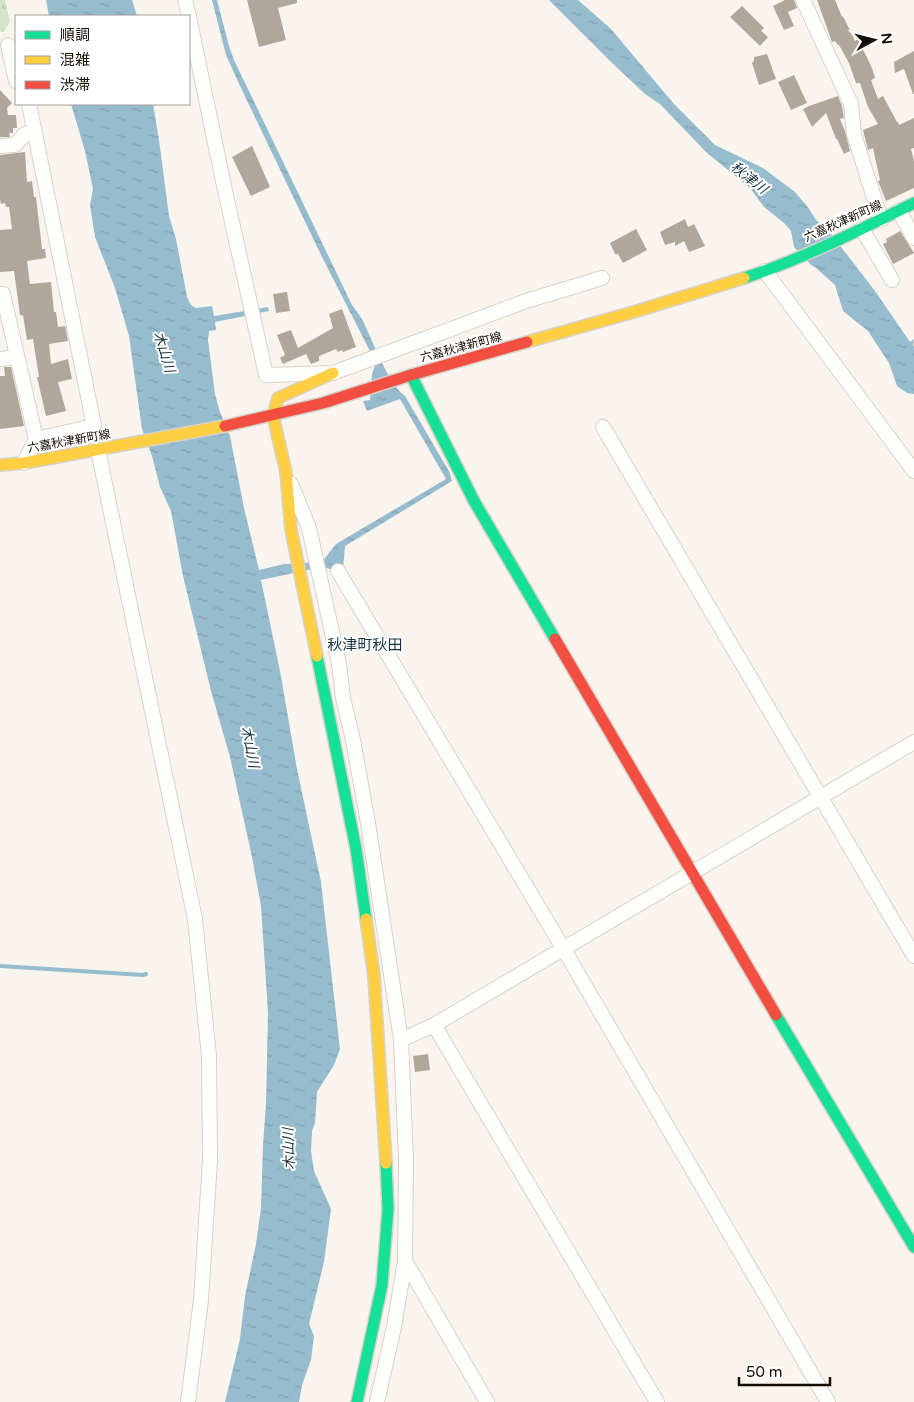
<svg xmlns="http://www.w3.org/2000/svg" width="914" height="1402" viewBox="0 0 914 1402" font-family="'Varela Round','Noto Sans JP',sans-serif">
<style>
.park{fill:url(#park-tufts)}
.water{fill:url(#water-ripples)}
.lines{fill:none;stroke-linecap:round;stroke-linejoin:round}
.stream{stroke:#96bccd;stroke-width:4}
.building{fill:#aea79a}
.street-casing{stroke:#d7d2c8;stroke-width:16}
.fast-casing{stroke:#d7d2c8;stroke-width:14}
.slow-casing{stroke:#d7d2c8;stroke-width:14}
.jam-casing{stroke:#d7d2c8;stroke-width:14}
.street{stroke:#fefefc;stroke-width:14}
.fast{stroke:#16e098;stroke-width:11}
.slow{stroke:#ffcf43;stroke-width:11}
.jam{stroke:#f24e42;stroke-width:11}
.labels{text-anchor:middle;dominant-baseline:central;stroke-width:4;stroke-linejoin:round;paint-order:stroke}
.street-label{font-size:12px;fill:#130d03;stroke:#fff}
.water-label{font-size:14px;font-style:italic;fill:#14303c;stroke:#fff}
.quarter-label{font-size:15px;fill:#13323b;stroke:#fff}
</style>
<defs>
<pattern id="park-tufts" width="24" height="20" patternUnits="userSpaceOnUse" patternTransform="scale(1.25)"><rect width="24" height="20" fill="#d4e4c9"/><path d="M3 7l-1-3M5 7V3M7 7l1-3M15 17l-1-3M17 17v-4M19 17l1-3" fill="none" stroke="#b5c2ab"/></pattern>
<pattern id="water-ripples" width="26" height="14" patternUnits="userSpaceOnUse" patternTransform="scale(1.25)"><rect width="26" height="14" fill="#96bccd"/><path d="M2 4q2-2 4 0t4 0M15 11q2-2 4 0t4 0" fill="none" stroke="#80a0ae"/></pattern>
</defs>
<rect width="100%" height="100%" fill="#f9f5ee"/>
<path class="park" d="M0 0H5L10 22 3 32 0 31Z"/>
<path class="water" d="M46 0H132L137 16H49Z
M212 0H217L229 46 234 60 352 305C356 310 360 316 363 321 373 341 388 384 405 396L450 473 452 481 345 546 343 569 338 571 322 567 261 580 280 671 297 769 321 882 340 1049 334 1065 317 1092 315 1123 312 1131 311 1151 314 1171 331 1209 324 1262 309 1324 314 1336 311 1360 302 1385 299 1402H225L240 1339 245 1296 256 1244 261 1208 263 1145 266 1104 268 1013 261 906 252 857 230 757 211 691 183 576 171 511 160 487 152 456 142 429 129 336 115 288 95 237 90 205 93 189 85 151 71 104H153L159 140 169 216 176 239 187 297 191 305 196 308 212 306 214 316 268 307 269 311 215 322 216 330 209 331 208 340 215 394 220 412 230 436 244 508 259 570 284 564 322 562 336 544 446 479 400 399 367 411 363 401 370 400 372 374 376 363 322 257 240 86 226 55Z
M549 0H578L611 29 674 104 715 145 763 168 795 192 807 206 816 220 828 230 875 291 910 342 914 339 913 345 914 347V394L907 393 897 386 889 363 868 331 843 311 835 285 816 268 811 265 794 247 791 231 784 223 764 207 750 188 706 152 660 104 645 94 611 62Z"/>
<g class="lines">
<path class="stream" d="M0 966 143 975 146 974"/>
</g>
<path class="building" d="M247 0H297V3L278 8 286 40 259 47Z
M785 0H794L797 8 788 12 794 26 784 30 773 6Z
M817 0H835L842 17 843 16 855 41 858 39 872 68 875 78 871 80 878 99 883 96 897 122H898L899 125 914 118V148L911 149 914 161V188L886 201 878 181 880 180 873 148 868 150 863 130 878 124 868 107 860 83H856L849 63 839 45H838L835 41 832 42Z
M742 6 764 28 761 31 768 37 760 46 730 17Z
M914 51V94H913L904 69 895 73 894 62Z
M767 54 776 79 759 85 752 63 754 61V57Z
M794 75 807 103 791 110 778 82Z
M0 90 12 103 7 108 8 115H16L17 128H13V133H9L10 137H0Z
M838 96 842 106 844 118 840 119 845 131 850 151 844 154 837 139H836L826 113 812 127 803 109 809 106Z
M252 146 270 187 251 196 232 157Z
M25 152 27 182 32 181 34 197H36L42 249H45L46 258 27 261 30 284 51 282 54 312H56L58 327 65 326 68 341 49 344 51 364 68 359 72 379 58 382 66 411 46 416 37 377H39L33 339 27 340 23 315H20L14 271 0 272V230L12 229 9 207H6L5 203 1 204 0 199V155Z
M685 219 688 227 694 224 705 246 689 252 684 241 675 246V242L665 245 660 232Z
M636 229 647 250 623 263 618 254H615L610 243Z
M900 231 914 253 893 264 883 244 887 242 886 239Z
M287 292 290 311 276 313 273 294Z
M342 309 356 347 343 352 342 350 338 352 336 349 319 356V361L311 364 306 354 283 364 280 358 285 355 277 335 291 330 298 348 333 328 329 314Z
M4 367H11L24 426 0 429V376H5Z
M428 1054 430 1070 415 1072 413 1056Z"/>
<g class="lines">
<defs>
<path id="street" d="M185 0 189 16
M803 0 851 104 854 134 881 220
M189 17 224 186 266 375 333 373 526 301 602 278
M8 45 16 81
M29 104 94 426 36 439
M0 146 15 145 25 134 35 132
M899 211 914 238
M862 229 892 280
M765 271 914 471
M0 294H3L36 439 24 463
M0 359 17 357
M603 427 914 956
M98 450 195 919 209 1056 210 1160 201 1300 188 1402
M291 484 309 528 339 664 343 698 353 740 368 823 401 1040 406 1159 405 1261 394 1327 377 1402
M338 571 563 948 828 1402
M434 1025 657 1402
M401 1040 434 1025 914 742
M405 1261 487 1402"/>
<path id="fast" d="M744 278C803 259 859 230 914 203
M411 375 474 501 555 639
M317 656 356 849 366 919
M776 1015 914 1247
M357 1402 382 1285 388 1209 386 1163"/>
<path id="slow" d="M527 342 637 311 744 278
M0 465 24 463 225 426
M317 656 291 530 286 472 273 416 278 398 333 373
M366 919 374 976 386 1163"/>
<path id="jam" d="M225 426 323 403 411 375 527 342
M555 639 776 1015"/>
</defs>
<use href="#street" class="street-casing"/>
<use href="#fast" class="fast-casing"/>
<use href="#slow" class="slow-casing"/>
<use href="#jam" class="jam-casing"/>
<use href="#street" class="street"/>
<use href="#fast" class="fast"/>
<use href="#slow" class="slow"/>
<use href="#jam" class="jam"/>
</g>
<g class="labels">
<g class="street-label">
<text transform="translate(843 221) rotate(-24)">六嘉秋津新町線</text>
<text transform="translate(461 347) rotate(-15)">六嘉秋津新町線</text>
<text transform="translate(69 441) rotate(-10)">六嘉秋津新町線</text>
</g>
<g class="water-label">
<text transform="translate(749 178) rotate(38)">秋津川</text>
<text transform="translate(164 352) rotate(73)">木山川</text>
<text transform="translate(250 747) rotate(79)">木山川</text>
<text transform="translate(289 1149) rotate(-92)">木山川</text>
</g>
<g class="quarter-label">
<text x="365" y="645">秋津町秋田</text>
</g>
</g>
<rect x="15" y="15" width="175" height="90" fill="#ffffff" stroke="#a19e9a"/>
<rect x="25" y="31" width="25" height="8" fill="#16e098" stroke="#a19e9a"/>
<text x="60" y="40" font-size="15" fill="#130d03">順調</text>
<rect x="25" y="56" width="25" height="8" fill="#ffcf43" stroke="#a19e9a"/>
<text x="60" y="65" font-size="15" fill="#130d03">混雑</text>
<rect x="25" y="81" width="25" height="8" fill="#f24e42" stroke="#a19e9a"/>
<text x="60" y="90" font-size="15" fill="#130d03">渋滞</text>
<g transform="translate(874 40) rotate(83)" stroke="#ffffff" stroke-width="4" paint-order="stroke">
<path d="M0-4L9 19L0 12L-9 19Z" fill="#130d03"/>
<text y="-8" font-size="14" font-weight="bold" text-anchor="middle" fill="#130d03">N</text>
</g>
<path d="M739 1377v8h91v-8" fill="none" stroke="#130d03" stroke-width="2.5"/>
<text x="746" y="1377" font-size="15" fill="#130d03" stroke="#ffffff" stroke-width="4" paint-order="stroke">50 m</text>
</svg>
